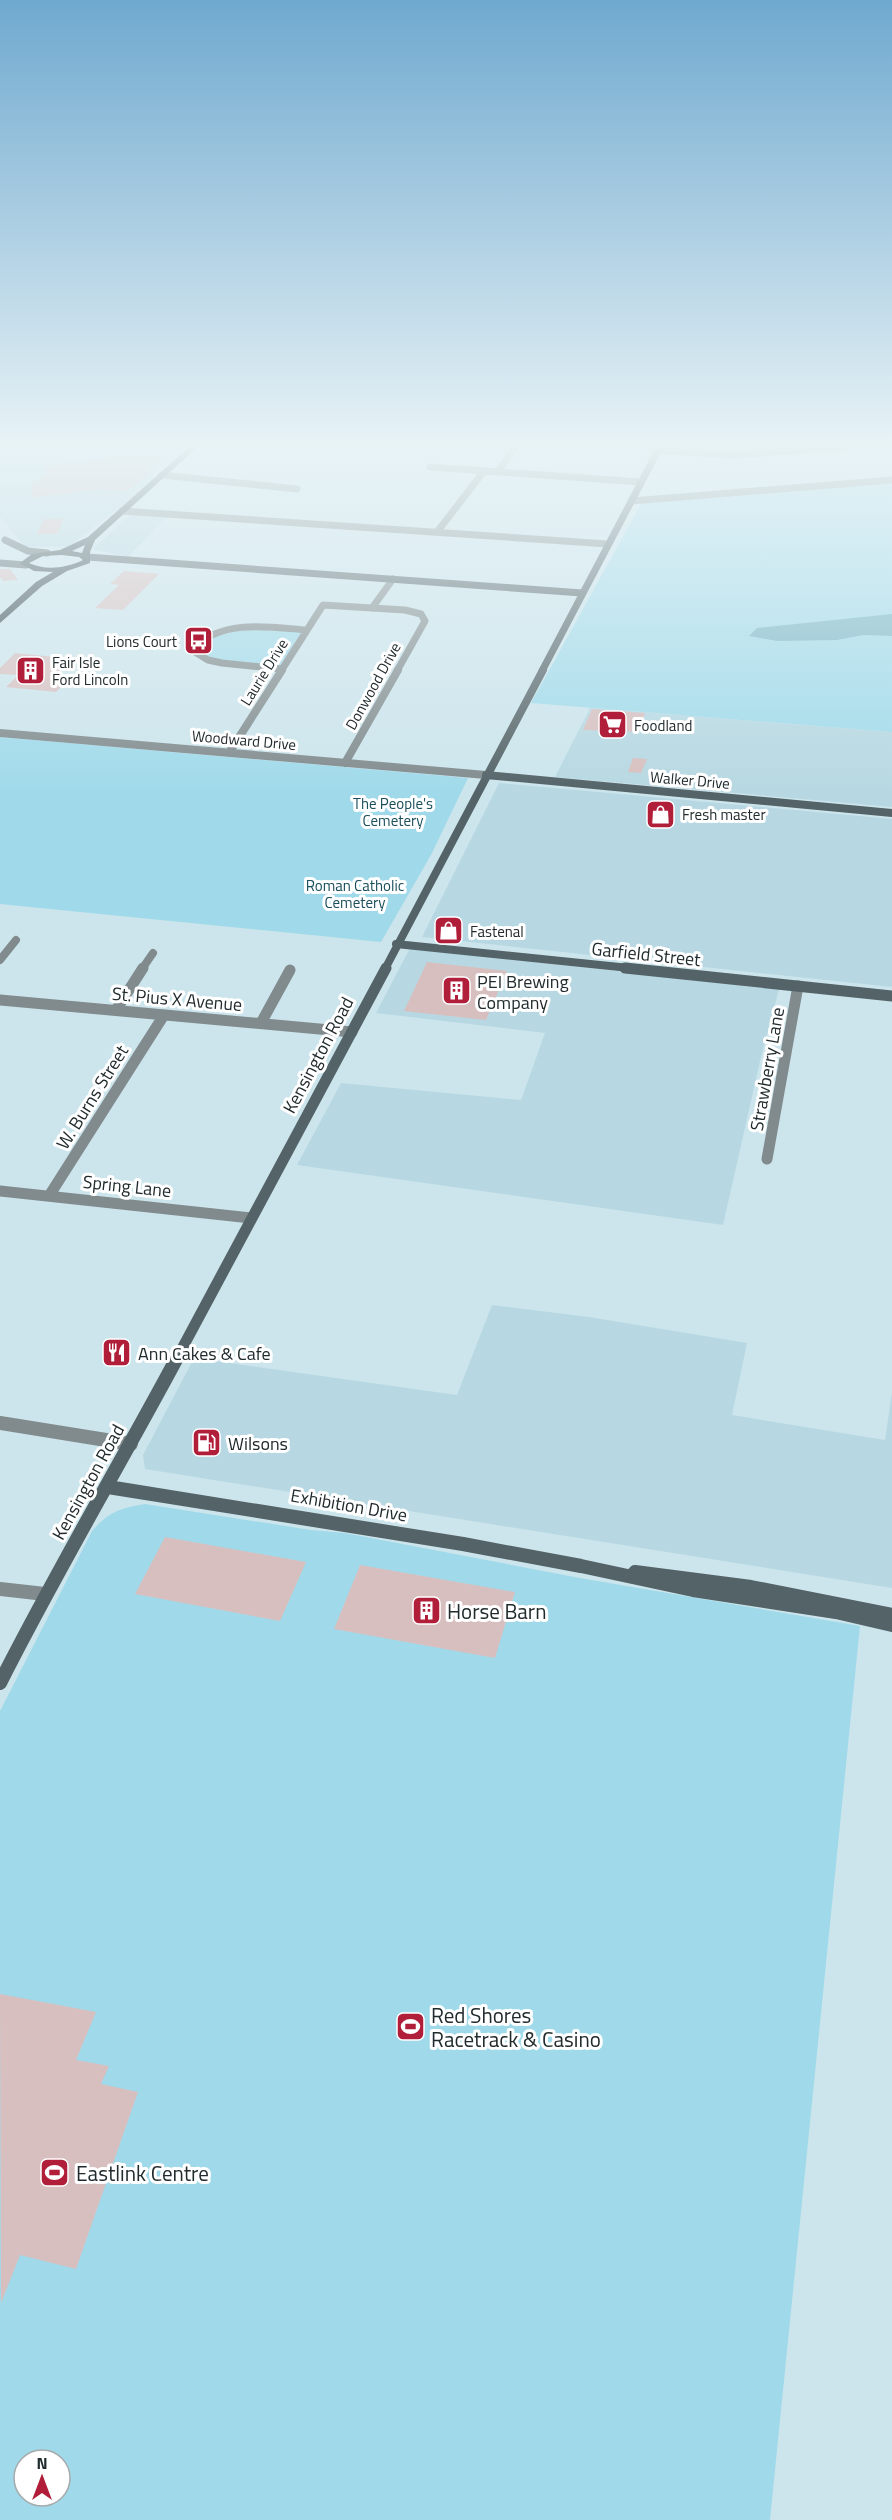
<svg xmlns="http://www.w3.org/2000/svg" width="892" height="2520" viewBox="0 0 892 2520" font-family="'Titillium Web',sans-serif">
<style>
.built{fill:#b7d8e2}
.green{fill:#a0daea;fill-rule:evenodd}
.forest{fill:#76b4c5}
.building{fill:#d8bfbf}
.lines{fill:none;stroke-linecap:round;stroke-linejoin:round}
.street-far3{stroke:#818b8e;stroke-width:7}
.street-far2{stroke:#818b8e;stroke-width:8}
.street-far1{stroke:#818b8e;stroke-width:11}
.street{stroke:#818b8e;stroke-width:14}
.secondary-far3{stroke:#546367;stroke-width:7}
.secondary-far2{stroke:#546367;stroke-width:8}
.secondary-far1{stroke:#546367;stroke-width:11}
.secondary{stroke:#546367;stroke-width:14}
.primary{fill:#35474c;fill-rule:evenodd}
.labels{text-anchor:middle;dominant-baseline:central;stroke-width:6;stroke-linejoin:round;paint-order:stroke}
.far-poi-label{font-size:15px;fill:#212b2d;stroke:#fff;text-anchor:start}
.far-street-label{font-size:15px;fill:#212b2d;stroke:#fff}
.far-park-label{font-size:15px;fill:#194e5b;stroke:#fff}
.street-label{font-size:18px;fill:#212b2d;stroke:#fff}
.poi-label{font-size:18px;fill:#212b2d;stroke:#fff;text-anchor:start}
.near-poi-label{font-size:21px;fill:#212b2d;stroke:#fff;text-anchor:start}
</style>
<rect width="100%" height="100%" fill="#cce5ec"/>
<path class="built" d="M49 441H63L74 448 112 447 178 451 153 474 155 475 139 492 70 546 25 547 0 517V447Z
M131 514 167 516 128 557 95 550 94 548Z
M590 708 892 732V807L555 777Z
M499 783 892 819V987L422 937Z
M410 948 779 989 761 1057 723 1225 297 1165 341 1083 521 1100 545 1033 376 1013Z
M492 1305 589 1317 747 1343 732 1415 885 1440 892 1392V1588L145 1469 143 1455 194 1358 457 1395Z"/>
<path class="green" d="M892 481V732L531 703 641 504 655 501Z
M246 629 302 632 280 666C259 665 215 666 200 651V647L209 638Z
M0 737 468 778 431 855 381 942 0 904Z
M145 1504 311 1530 345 1533 580 1578 860 1626 770 2520H0V1711L92 1531C109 1512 120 1508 145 1504ZM24 2460H60V2496H24Z"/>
<path class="forest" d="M892 614V636L863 635 837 640 777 641 749 636 757 628Z"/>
<path class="building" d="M136 455 163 457 145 473 149 474 127 491 99 489 31 498 32 483 48 473 41 467Z
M44 519H63L58 534H37Z
M0 569H10L18 580 3 581 0 577Z
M124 571 159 574 123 610 95 608 119 585 110 584Z
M15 653 75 659 53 678 68 680 56 692 6 687 18 675 0 674V668Z
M592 709 645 713 638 732 583 730Z
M633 758 647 759 641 773 628 772Z
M427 962 507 971 486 1020 404 1011Z
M165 1537 306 1562 280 1621 135 1594Z
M360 1565 515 1592 495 1658 334 1629Z
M0 1994 96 2012 76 2060 109 2066 101 2084 138 2092 76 2269 20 2255 1 2303Z"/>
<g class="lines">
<path class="street-far3" d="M658 450 733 455 892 443
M430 467 641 482
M498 472 519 441
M162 475 297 489
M631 501 892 480
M122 511 608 544
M437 532 484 471
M372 608 393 579
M282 669 222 663 208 660 195 652V647C224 619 269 627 306 630
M281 671 323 605 405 610 421 614 425 621 397 671"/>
<path class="street-far2" d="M0 733 486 775
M229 753 282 670
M345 763 398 670
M0 960 16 940
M142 969 153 953"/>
<path class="street-far1" d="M0 1000 352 1032
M116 1010 143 968
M261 1023 290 970
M767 1159 798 986
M0 1191 251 1218
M49 1196 164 1015"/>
<path class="street" d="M0 1423 131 1444
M0 1589 45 1594"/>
<path class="secondary-far3" d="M5 540 28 551 47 553
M87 557 582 593
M0 563 26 565
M542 671 663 441"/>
<path class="secondary-far2" d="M486 775 892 813
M396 944 639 969
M385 969 543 670"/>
<path class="secondary-far1" d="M625 968 892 996
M177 1358 386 968"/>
<path class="secondary" d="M108 1487 463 1544 581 1566 693 1590 836 1612 892 1625
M635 1572 751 1587 892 1615
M0 1683C56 1572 119 1466 178 1356"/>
<path class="primary" d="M196 441H204L95 540 90 552V563L67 571 42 586 0 623V615L36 582 53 572 34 571 20 563 32 554 60 550 88 537ZM85 545 82 553 72 551ZM62 555 79 557 83 560C67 568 45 571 29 563L43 556Z"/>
</g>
<linearGradient id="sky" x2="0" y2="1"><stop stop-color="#6fa9cf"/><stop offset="0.56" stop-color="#e8f3f6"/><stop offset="1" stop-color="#e8f3f6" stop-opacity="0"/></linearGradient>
<rect width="892" height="794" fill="url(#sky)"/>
<defs>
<symbol id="bus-square" viewBox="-11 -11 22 22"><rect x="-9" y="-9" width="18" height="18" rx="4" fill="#b11e3a" stroke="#fff"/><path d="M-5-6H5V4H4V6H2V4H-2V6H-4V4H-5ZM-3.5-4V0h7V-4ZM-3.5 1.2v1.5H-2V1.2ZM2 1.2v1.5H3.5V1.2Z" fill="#fff"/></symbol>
<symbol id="building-square" viewBox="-11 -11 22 22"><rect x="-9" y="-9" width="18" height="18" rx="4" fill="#b11e3a" stroke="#fff"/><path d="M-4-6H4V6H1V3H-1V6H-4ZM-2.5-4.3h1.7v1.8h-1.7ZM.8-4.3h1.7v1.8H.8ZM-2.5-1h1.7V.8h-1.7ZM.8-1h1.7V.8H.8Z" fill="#fff"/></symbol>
<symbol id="supermarket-square" viewBox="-11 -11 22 22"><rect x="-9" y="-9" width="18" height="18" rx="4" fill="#b11e3a" stroke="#fff"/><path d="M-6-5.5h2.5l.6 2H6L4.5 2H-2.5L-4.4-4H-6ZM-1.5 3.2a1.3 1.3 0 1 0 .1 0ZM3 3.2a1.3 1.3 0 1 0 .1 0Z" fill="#fff"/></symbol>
<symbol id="shop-square" viewBox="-11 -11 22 22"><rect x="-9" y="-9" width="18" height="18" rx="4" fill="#b11e3a" stroke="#fff"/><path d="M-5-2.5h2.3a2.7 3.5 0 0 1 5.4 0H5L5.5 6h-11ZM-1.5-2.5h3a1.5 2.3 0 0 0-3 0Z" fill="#fff"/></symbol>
<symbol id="restaurant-square" viewBox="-11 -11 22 22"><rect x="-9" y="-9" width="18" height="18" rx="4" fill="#b11e3a" stroke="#fff"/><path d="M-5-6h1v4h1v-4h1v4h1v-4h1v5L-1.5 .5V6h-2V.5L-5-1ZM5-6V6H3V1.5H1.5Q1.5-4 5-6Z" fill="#fff"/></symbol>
<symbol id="fuel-square" viewBox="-11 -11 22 22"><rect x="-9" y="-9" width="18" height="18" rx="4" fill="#b11e3a" stroke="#fff"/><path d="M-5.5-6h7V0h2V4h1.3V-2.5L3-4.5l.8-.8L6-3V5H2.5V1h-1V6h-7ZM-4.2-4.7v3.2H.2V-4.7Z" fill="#fff"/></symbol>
<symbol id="stadium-square" viewBox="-11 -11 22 22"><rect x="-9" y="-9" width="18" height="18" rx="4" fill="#b11e3a" stroke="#fff"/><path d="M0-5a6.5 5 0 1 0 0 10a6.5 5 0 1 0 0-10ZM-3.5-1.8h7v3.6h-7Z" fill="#fff"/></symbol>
</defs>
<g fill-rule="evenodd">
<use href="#bus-square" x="182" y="624" width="33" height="33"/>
<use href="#building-square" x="14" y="654" width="33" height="33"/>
<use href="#supermarket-square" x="596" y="708" width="33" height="33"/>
<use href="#shop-square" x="644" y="798" width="33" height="33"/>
<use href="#shop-square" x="432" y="914" width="33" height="33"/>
<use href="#building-square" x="440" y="974" width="33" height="33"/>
<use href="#restaurant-square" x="100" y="1336" width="33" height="33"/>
<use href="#fuel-square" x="190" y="1426" width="33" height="33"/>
<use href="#building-square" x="410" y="1594" width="33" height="33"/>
<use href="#stadium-square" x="394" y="2010" width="33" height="33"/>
<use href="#stadium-square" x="38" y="2156" width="33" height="33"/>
</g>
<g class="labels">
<g class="far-poi-label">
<text x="177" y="641" text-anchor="end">Lions Court</text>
<text x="52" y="662">Fair Isle<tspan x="52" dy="17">Ford Lincoln</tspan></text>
<text x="634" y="725">Foodland</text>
<text x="682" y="814">Fresh master</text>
<text x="470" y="931">Fastenal</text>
</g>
<g class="far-street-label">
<text transform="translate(264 672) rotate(-58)">Laurie Drive</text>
<text transform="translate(373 686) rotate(-61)">Donwood Drive</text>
<text transform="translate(244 740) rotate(5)">Woodward Drive</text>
<text transform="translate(690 780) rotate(5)">Walker Drive</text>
</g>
<g class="far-park-label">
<text x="393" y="803">The People's<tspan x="393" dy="17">Cemetery</tspan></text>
<text x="355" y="885">Roman Catholic<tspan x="355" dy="17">Cemetery</tspan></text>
</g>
<g class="street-label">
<text transform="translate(646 954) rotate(6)">Garfield Street</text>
<text transform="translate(177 999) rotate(5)">St. Pius X Avenue</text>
<text transform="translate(318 1055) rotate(-62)">Kensington Road</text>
<text transform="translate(767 1069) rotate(-80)">Strawberry Lane</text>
<text transform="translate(92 1097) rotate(-58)">W. Burns Street</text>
<text transform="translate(127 1186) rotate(6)">Spring Lane</text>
<text transform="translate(88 1482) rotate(-61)">Kensington Road</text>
<text transform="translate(349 1505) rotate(10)">Exhibition Drive</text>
</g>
<g class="poi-label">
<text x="477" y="981">PEI Brewing<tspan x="477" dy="21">Company</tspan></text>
<text x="138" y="1353">Ann Cakes &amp; Cafe</text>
<text x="228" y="1443">Wilsons</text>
</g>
<g class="near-poi-label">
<text x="447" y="1611">Horse Barn</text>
<text x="431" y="2015">Red Shores<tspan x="431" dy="24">Racetrack &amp; Casino</tspan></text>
<text x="76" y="2173">Eastlink Centre</text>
</g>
</g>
<g transform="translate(42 2478)"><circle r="28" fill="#ffffff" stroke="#a6aaab" stroke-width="1.5"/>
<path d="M0-4.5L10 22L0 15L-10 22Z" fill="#b11e3a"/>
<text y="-9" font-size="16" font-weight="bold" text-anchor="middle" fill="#212b2d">N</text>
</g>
</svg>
